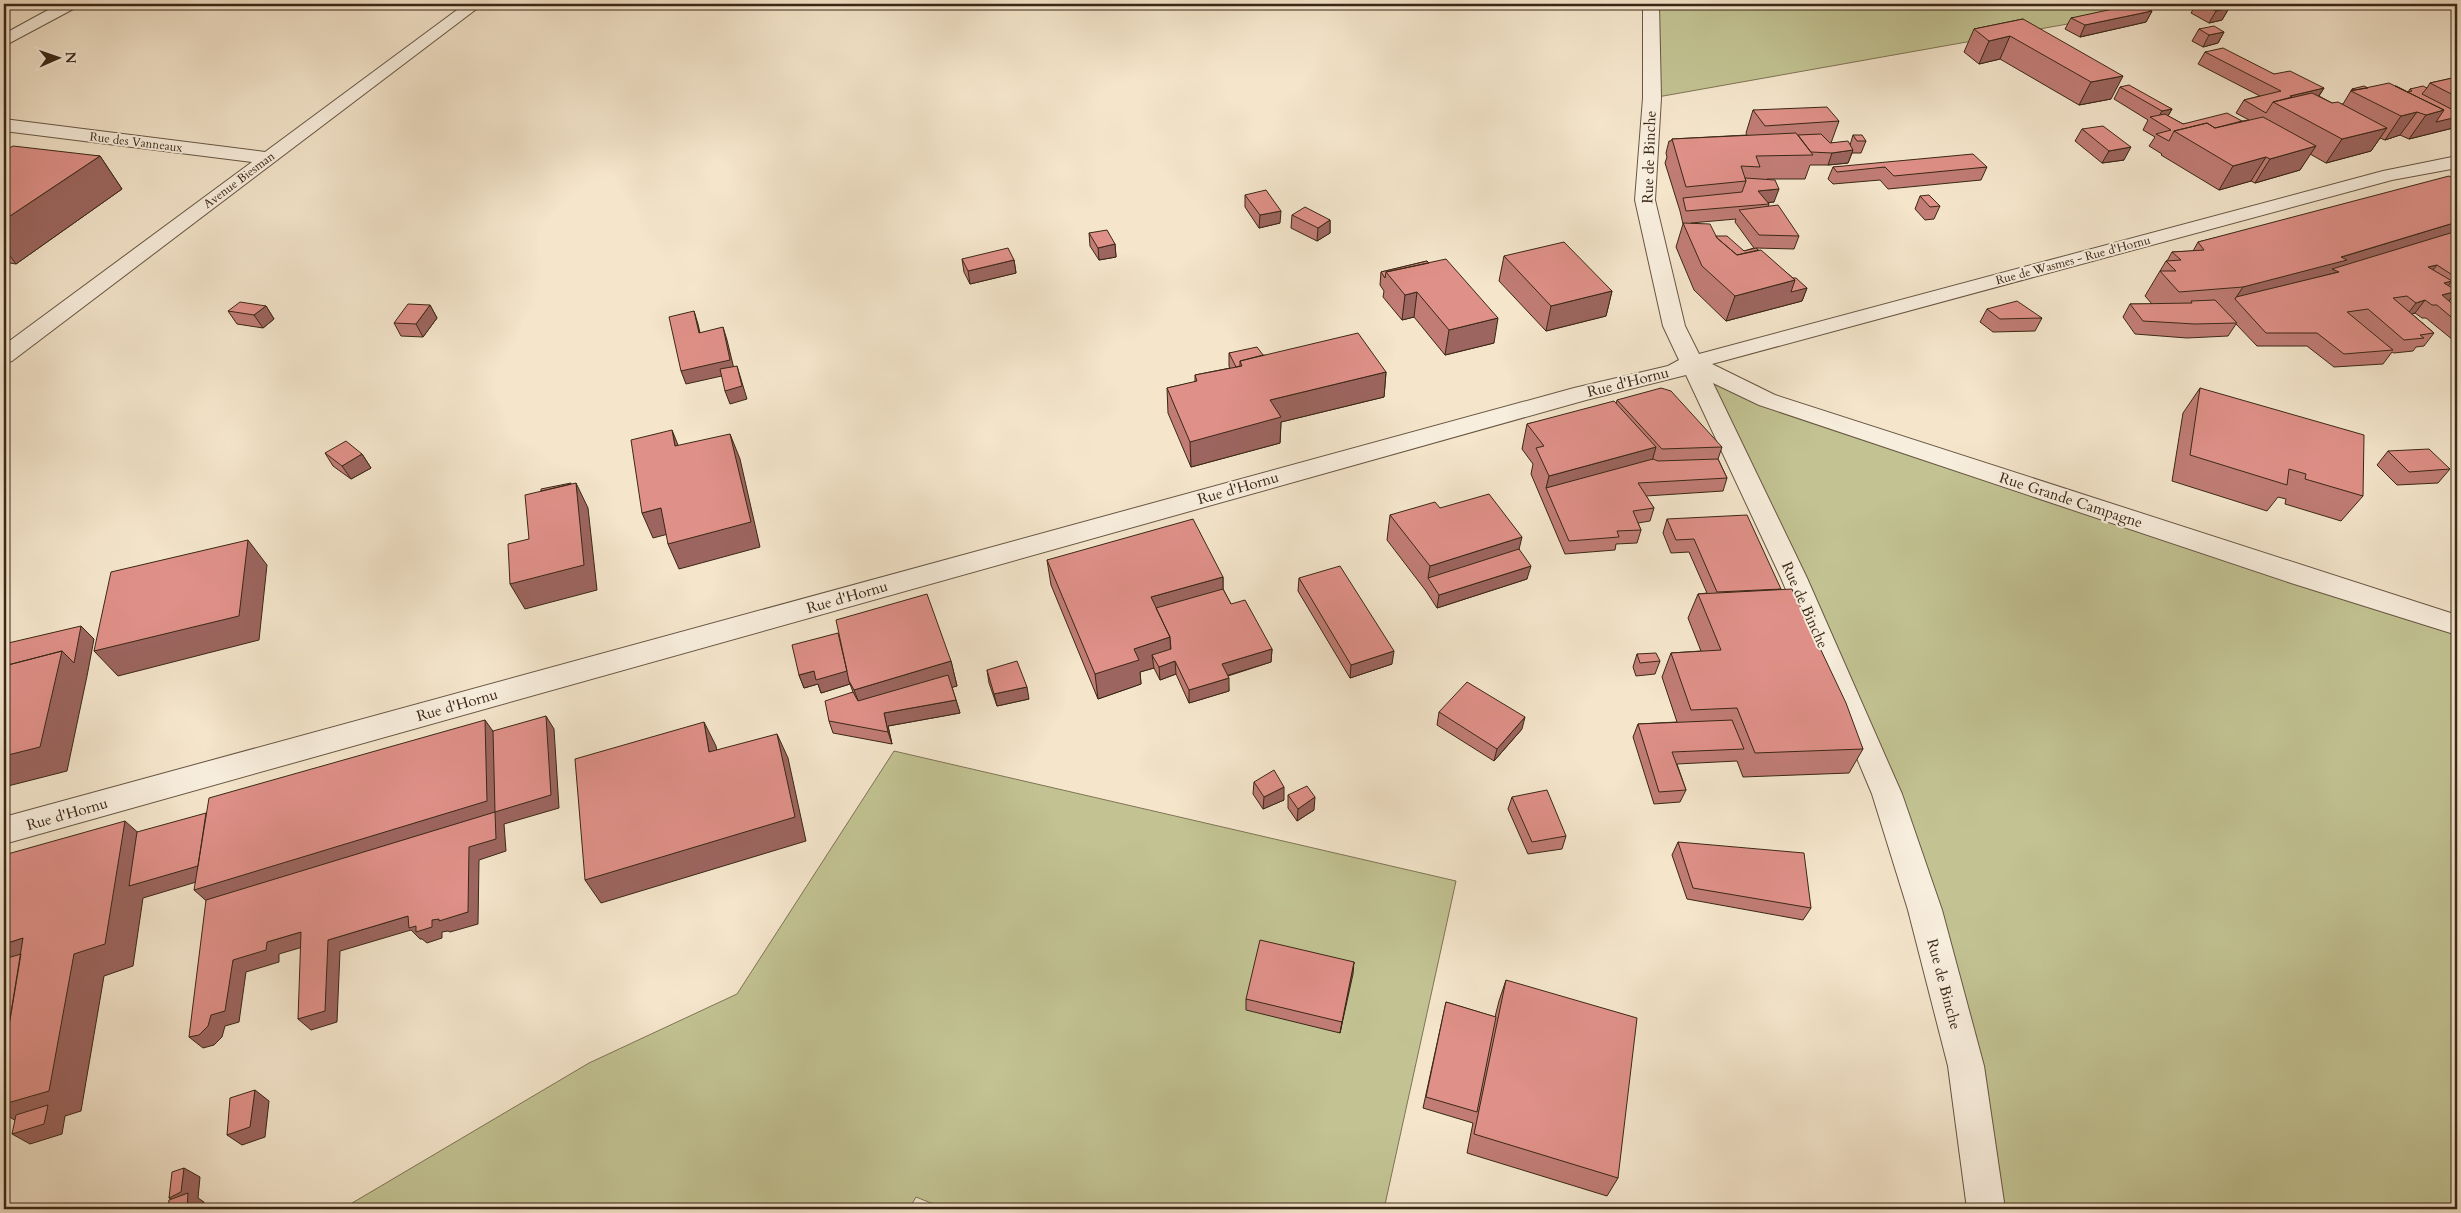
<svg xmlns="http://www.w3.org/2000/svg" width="2461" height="1213" viewBox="0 0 2461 1213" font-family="Cardo,serif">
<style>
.green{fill:#c2c292;stroke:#7e7454}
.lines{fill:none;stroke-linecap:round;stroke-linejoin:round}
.minor-casing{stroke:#685643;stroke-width:2}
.minor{fill:#f8eedd;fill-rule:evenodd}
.wall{fill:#c07c75;stroke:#3a2716;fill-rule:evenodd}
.shaded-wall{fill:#9c655f;stroke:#3a2716}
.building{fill:#df9088;stroke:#3a2716}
.labels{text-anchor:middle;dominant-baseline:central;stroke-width:4;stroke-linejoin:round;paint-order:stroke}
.far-street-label{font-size:12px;fill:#3a2716;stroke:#f8eedd}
.street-label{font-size:15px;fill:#3a2716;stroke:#f8eedd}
</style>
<rect width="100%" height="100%" fill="#f4e5cb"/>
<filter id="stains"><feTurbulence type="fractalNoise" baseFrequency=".004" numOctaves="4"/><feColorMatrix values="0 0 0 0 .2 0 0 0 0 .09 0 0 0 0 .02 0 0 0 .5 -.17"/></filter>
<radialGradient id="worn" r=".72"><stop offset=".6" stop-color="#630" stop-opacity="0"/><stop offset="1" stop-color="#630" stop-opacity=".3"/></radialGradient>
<path class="green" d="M1651 4H2180L1652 98Z
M1690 363 1767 400 2301 576 2457 625V1209H1986L1982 1178 1925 910Z
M894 751 1456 881 1384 1209H946L916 1197 909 1209H342L589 1063 737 994Z"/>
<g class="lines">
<defs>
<path id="minor" d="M59 4H79L77 7 4 46V34Z
M465 4H483L12 361 4 363V345L252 162 4 131V119L265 152Z
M1643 4H1659L1661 98 1655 200 1685 326 1699 354 2383 171 2457 156V168L2392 180 1712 364 1775 395 2457 615V635L2291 583 1759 405 1713 383 1807 578 1902 794 1942 910 1984 1066 2005 1209H1967L1948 1066 1908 910 1872 794 1781 578 1686 375 1586 400 4 844V817L1574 388 1668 366 1679 360 1663 326 1635 200 1643 98Z"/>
</defs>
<use href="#minor" class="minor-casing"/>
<use href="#minor" class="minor"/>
</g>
<path class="wall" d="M2196 4H2220L2229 8 2222 20 2209 23 2191 13Z
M2152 11 2146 22 2080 37 2065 29 2071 18Z
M2023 19 2111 99 2079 105 2000 59 1979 64 1964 52 1974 29Z
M2199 29 2224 32 2218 43 2203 47 2192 41Z
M2205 52 2274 74 2324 88 2319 96 2332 103 2343 104 2352 89 2368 88 2408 92 2410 89 2427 88 2430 83 2457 77V127L2409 139 2400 135 2385 140 2380 138 2371 151 2326 163 2310 154 2300 170 2255 183 2251 181 2219 190 2161 155 2162 154 2149 146 2155 137 2143 130 2148 120 2114 99 2120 87 2172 109 2168 116 2183 124 2242 121 2249 120 2236 113 2244 100 2260 96 2198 64Z
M1753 110 1839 121 1831 143 1850 145 1853 135 1866 141 1861 153H1852L1848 163 1828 165H1810L1805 179H1767L1774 202H1768L1769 204 1768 207 1799 236 1794 249 1756 248 1793 278 1807 288 1802 301 1726 321 1694 290 1676 247 1683 224 1680 211 1665 163 1667 157 1666 153 1669 141H1671L1672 139 1747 135 1746 133ZM1736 219 1735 222 1754 248 1744 251 1691 223Z
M2082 129 2124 160 2102 163 2075 141Z
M4 151 100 156 122 189 16 264 4 262Z
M1833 167H1987L1981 180 1888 189 1880 180 1833 184 1828 179Z
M2457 180V298L2453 296 2449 301 2457 308V340H2453L2426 318H2422L2415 313 2412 314 2434 333 2424 346 2416 347 2413 351 2394 353 2392 352 2383 364 2334 367 2307 346H2257L2236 324 2228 336 2187 338 2135 334 2123 317 2130 304H2152L2145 296 2166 261H2167L2172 252 2193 251 2198 242Z
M1245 195 1280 223 1259 228 1245 207Z
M1920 196 1940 206 1934 219 1925 220 1915 209Z
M1292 215 1330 220V233L1317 241 1291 228Z
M1089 233 1115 244 1116 257 1099 260 1090 246Z
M1504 256 1612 291 1606 316 1546 331 1499 281Z
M962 259 1014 260 1016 273 970 284 964 272Z
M1427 261 1494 343 1445 355 1414 317 1402 320 1383 297 1384 291 1380 285 1381 272Z
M430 305 437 318 423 337 401 336 394 323Z
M266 306 274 319 263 328 237 324 228 311Z
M1987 309 2042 318 2035 331 1993 332 1980 322Z
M1229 353 1263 355 1386 372 1384 397 1281 422 1280 443 1191 467 1168 413 1167 388 1195 382V375L1230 368 1229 366Z
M2200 388 2363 496 2341 521 2285 504 2286 499 2278 497 2267 511 2172 481 2183 413Z
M1617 400 1722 447 1718 459 1727 478 1723 491 1646 496 1654 508 1650 521 1638 523 1641 530 1637 543 1616 544 1615 550 1565 554 1531 474 1533 464 1522 449 1527 424 1616 404Z
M2388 451 2450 469 2438 483 2397 485 2377 465Z
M325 453 362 454 371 468 351 479 333 466Z
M1440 508 1519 549 1527 579 1437 608 1426 591 1387 540 1390 515Z
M1667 519 1781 589 1863 749 1849 773 1743 777 1737 761 1677 764 1686 790 1680 802 1654 804 1633 737 1638 724 1677 722 1662 677 1671 653 1701 651 1688 618 1698 594 1707 593 1689 552 1671 553 1663 533Z
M1047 560 1223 577V589L1231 604 1272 649 1271 662 1228 676 1229 691 1189 703 1176 674 1160 680 1154 668 1140 672 1141 684 1098 699 1051 585Z
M1299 578 1392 664 1350 678 1298 591Z
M1637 654 1660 661 1655 674 1636 676 1633 667Z
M951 661 957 686 952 687 960 713 888 726 892 744 833 733 829 721 853 692 850 684 821 693 818 684 804 688 799 675Z
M987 670 1029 699 997 706 989 683Z
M1439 712 1522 729 1494 761 1437 725Z
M1254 782 1284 800 1263 809 1253 794Z
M1288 795 1314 810 1297 821 1288 808Z
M1512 797 1566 836 1562 849 1528 854 1508 809Z
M1678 842 1811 908 1803 920 1687 899 1672 855Z
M1354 962 1340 1033 1246 1010V999Z
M1506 980 1618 1178 1607 1196 1467 1153 1473 1123 1423 1108 1446 1002 1495 1017 1499 1001Z"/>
<path class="shaded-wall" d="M2229 8 2222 20 2209 23 2216 11Z
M2152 11 2146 22 2080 37 2085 25Z
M2224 32 2218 43 2203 47 2209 35Z
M2010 36 2000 59 1979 64 1989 41Z
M2123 76 2111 99 2079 105 2091 82Z
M2324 88 2316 100 2283 107 2290 96Z
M2172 109 2165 121H2156L2162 111Z
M2444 110 2457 117V127L2409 139 2426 115Z
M2417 112 2400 135 2385 140 2401 116Z
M2387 128 2371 151 2326 163 2342 139Z
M2316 146 2300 170 2255 183 2270 159Z
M2131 147 2124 160 2102 163 2109 151Z
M1853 150 1848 163 1828 165 1832 153Z
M100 156 122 189 16 264 4 248V220Z
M2266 157 2251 181 2219 190 2233 166Z
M1779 189 1774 202 1754 204 1758 191Z
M1281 211 1280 223 1259 228 1260 215Z
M1330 220V233L1317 241 1318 228Z
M2457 222V241L2235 299 2243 287Z
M1115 244 1116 257 1099 260 1098 248Z
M1014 260 1016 273 970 284 968 271Z
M2437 265 2426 278 2428 267Z
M1795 280 1807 288 1802 301 1726 321 1735 296Z
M2452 281 2442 294 2444 283Z
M1612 291 1606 316 1546 331 1551 306Z
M2457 291 2446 304 2442 295Z
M1417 292 1414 317 1402 320 1405 295Z
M2425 300 2415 313 2406 316 2416 303Z
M430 305 437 318 423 337 416 324Z
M266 306 274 319 263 328 254 315Z
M694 311 698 324 703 346 699 333Z
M1498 318 1494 343 1445 355 1449 330Z
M723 327 727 340 735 373 686 384 681 371Z
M737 366 747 399 730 404 725 391Z
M1386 372 1384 397 1281 422 1280 443 1191 467 1190 442 1270 400Z
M672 430 682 455 675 446Z
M730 434 740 459 760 547 679 569 668 544Z
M1656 447 1649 472 1546 488 1549 476Z
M362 454 371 468 351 479 342 466Z
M576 483 588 508 597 590 525 609 510 584 577 493Z
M661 508 672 533 653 538 642 513Z
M1522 537 1516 562 1428 578 1430 566Z
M248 540 267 565 259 640 118 676 94 651Z
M1531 566 1527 579 1437 608 1439 595Z
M1223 577V602L1157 621 1151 597Z
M81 626 94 639 87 676 67 771 4 787V756L62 651Z
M1170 637 1171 662 1152 655 1154 668 1140 672 1141 684 1098 699 1095 674 1134 649Z
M1272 649 1271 662 1222 677V664Z
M1394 651 1392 664 1350 678 1351 665Z
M951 661 957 686 863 714 854 690Z
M1175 661 1176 674 1160 680 1159 667Z
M849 670V681L850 684 821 693 818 684 804 688 799 675 814 671Z
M1229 678V691L1189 703V690Z
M1027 687 1029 699 997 706 994 694Z
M956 700 960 713 888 726 892 744 888 732 884 713Z
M546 716 554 729 559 808 504 824 506 851 479 860 478 924 450 932 448 931 442 932V938L427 943 422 939H420L411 930 340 951 337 1022 311 1030 298 1019 328 940 408 916 432 920 468 912H219L194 890 485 720 502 744Z
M1525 717 1522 729 1494 761 1497 749Z
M704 722 716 746 721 776 709 752Z
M777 734 788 758 806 841 601 903 585 880Z
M1284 787V800L1263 809 1264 797Z
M1315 797 1314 810 1297 821 1298 809Z
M125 821 151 844 210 862 223 874 143 898 133 966 104 976 81 1111 65 1116 62 1134 30 1144 12 1134 27 1127 4 1114V1104L74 954Z
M301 932 313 944 279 954V962L246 972 239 1022 225 1026 222 1037 214 1045 203 1048 189 1037 211 1015 233 960 267 942Z
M23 938 35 1087 4 975V944Z
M1354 962 1353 974 1340 1033 1342 1022Z
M255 1090 269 1101 265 1137 242 1145 227 1135Z
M184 1168 200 1177 198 1198 204 1202 203 1209H187L185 1207 169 1198Z"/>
<path class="building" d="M2136 4 2152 11 2085 25 2071 18Z
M2202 4H2220L2229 8 2216 11Z
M2023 19 2123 76 2091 82 2010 36 1989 41 1974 29Z
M2214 26 2224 32 2209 35 2199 29Z
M2223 48 2274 74 2290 71 2324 88 2290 96 2292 97 2273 102 2266 113 2244 100 2281 91 2205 52Z
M2457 77V97L2430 83Z
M2389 83 2444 110 2426 115 2417 112 2401 116 2351 91Z
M2129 85 2172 109 2162 111 2120 87Z
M2364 86 2368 88 2354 90 2352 89Z
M2395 86H2396L2408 92 2412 91 2410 89 2423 86 2427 88 2422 94 2457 112V117L2436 122 2444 110Z
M2312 93 2332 103 2338 102 2387 128 2342 139 2273 102Z
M1827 107 1839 121 1765 126 1753 110Z
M2227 113 2242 121 2215 128 2207 123 2174 131 2169 141 2156 134 2171 130 2150 117 2165 114 2183 124Z
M2263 117 2316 146 2270 159 2266 157 2233 166 2174 131 2207 123 2215 128Z
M2103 126 2131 147 2109 151 2082 129Z
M1796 133 1813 155 1756 156 1760 167 1741 166 1746 181 1686 187 1672 139Z
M1821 134 1830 143 1848 141 1853 150 1832 153 1811 152 1798 135Z
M1853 135H1862L1866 141H1857Z
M13 146 100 156 4 220V151Z
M1973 154 1987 167 1894 176 1885 167 1837 172 1833 167Z
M2449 176 2457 180V222L2341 257 2347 260 2243 287 2179 292 2160 271H2176L2166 261 2181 260 2172 252 2204 250 2198 242Z
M1745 178 1775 180 1779 189 1758 191 1769 204 1686 211 1683 198 1742 192 1746 181Z
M1266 190 1281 211 1260 215 1245 195Z
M1929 195 1940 206 1930 207 1920 196Z
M1778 205 1799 236 1759 235 1739 210Z
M1305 207 1330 220 1318 228 1292 215Z
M1683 223 1710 224 1717 238 1737 255 1761 250 1795 280 1735 296 1702 266Z
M1107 230 1115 244 1098 248 1089 233Z
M2457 231V278L2437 265 2428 267 2452 281 2444 283 2457 291 2442 295 2457 308V322L2437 305H2432L2425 300 2416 303 2407 296 2393 298 2434 333 2420 335 2424 338 2404 340 2368 309 2347 312 2393 350 2344 354 2317 333H2266L2235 299 2236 297 2339 272 2332 269Z
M1716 236H1727L1744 251 1756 248 1758 250 1737 255 1717 238Z
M1564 242 1612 291 1551 306 1504 256Z
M1008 248 1014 260 968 271 962 259Z
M1446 259 1498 318 1449 330 1417 292 1405 295 1386 272Z
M1427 261 1429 263 1386 272 1385 278 1381 272Z
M1793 278H1796L1807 288 1791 292 1795 280Z
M2215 300 2237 323 2195 324 2143 321 2130 304 2192 303 2191 301Z
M2017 301 2042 318 2000 319 1987 309Z
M240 302 266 306 254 315 228 311Z
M408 304 430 305 416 324 394 323Z
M694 311 699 333 723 327 730 360 681 371 669 317Z
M1358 333 1386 372 1270 400 1281 417 1190 442 1167 388 1197 381 1195 375 1242 366 1240 361Z
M1257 347 1263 355 1240 361V366L1236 367 1229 353Z
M737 366 742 386 725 391 720 369Z
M1661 388 1671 391 1722 447 1662 449 1617 400Z
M2200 388 2364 435 2363 496 2305 479 2306 474 2289 469 2287 485 2190 455Z
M1614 401 1656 447 1549 476 1536 448 1544 446 1527 424Z
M672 430 675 446 730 434 751 522 668 544 661 508 642 513 631 440Z
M346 441 362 454 342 466 325 453Z
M2429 449 2450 469 2409 472 2388 451Z
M1653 459 1658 461 1718 459 1727 478 1638 483 1654 508 1633 511 1641 530 1617 531 1619 537 1569 541 1546 488Z
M571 483V484L541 491V489Z
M576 483 584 565 510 584 508 544 529 539 525 495Z
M1489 494 1522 537 1430 566 1390 515 1435 502 1440 508Z
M1747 515 1781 589 1717 592 1694 539 1676 540 1667 519Z
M1193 519 1223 577 1151 597 1170 637 1134 649 1139 660 1095 674 1047 560Z
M248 540 239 616 94 651 111 572Z
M1519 549 1531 566 1439 595 1428 578Z
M1340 566 1394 651 1351 665 1299 578Z
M1223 589 1231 604 1245 600 1272 649 1222 664 1229 678 1189 690 1175 661 1159 667 1152 655 1171 649 1170 637 1156 608Z
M1792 589 1846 703 1863 749 1755 753 1737 708 1691 710 1671 653 1721 650 1698 594Z
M927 594 951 661 854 690 849 681 836 620Z
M81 626 74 663 62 651 4 666V644Z
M838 633 847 671 816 680 814 671 799 675 792 645Z
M62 651 40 747 4 756V666Z
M1656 653 1660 661 1640 663 1637 654Z
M1017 661 1027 687 994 694 987 670Z
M948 675 956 700 884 713 888 732 829 721 825 701 853 692 858 701Z
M1467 682 1525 717 1497 749 1439 712Z
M546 716 551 795 495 812 493 731Z
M485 720 487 801 194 890 209 798Z
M1732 720 1744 749 1672 752 1686 790 1659 792 1638 724Z
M704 722 709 752 777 734 795 817 585 880 575 759Z
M1274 770 1284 787 1264 797 1254 782Z
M1307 786 1315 797 1298 809 1288 795Z
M1547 790 1566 836 1532 842 1512 797Z
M495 812 496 839 469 847 468 912 439 921V919L432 920V927L416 932V926L409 928 408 916 328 940 325 1011 298 1019 301 932 267 942 266 950 233 960 225 1011 211 1015 208 1026 199 1035 189 1037 206 900Z
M206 813 198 866 129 886 137 832Z
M125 821 105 944 74 954 49 1091 4 1104V1056L23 938 4 944V855Z
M1678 842 1804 853 1811 908 1693 888Z
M1260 940 1354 962 1342 1022 1246 999Z
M21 954 4 1056V959Z
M1506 980 1637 1018 1618 1178 1474 1134Z
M1446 1002 1496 1017 1477 1112 1426 1097Z
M255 1090 250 1127 227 1135 230 1098Z
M48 1105 44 1124 12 1134 16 1115Z
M184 1168 181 1192 169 1198 172 1172Z
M188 1193 187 1209H168L169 1200Z"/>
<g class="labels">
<g class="far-street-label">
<text transform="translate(136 142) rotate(7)">Rue des Vanneaux</text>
<text transform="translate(239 180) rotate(-37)">Avenue Biesman</text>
<text transform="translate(2073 260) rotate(-15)">Rue de Wasmes - Rue d'Hornu</text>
</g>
<g class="street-label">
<text transform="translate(1649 157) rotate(-88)">Rue de Binche</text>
<text transform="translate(1628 382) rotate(-14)">Rue d'Hornu</text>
<text transform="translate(1238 488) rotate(-16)">Rue d'Hornu</text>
<text transform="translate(2071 500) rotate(18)">Rue Grande Campagne</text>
<text transform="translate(847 597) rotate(-16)">Rue d'Hornu</text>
<text transform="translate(1805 605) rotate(66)">Rue de Binche</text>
<text transform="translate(457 705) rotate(-16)">Rue d'Hornu</text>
<text transform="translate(67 814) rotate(-16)">Rue d'Hornu</text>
<text transform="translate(1944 984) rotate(75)">Rue de Binche</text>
</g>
</g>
<rect width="2461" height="1213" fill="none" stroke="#f4e5cb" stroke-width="20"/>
<rect x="5" y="5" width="2451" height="1203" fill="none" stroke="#3a2716" stroke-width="2.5"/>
<rect x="10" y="10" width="2441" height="1193" fill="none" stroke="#3a2716"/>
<g transform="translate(58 58) rotate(88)" stroke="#f8eedd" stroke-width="4" paint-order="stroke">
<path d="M0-4L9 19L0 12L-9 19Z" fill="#3a2716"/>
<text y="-8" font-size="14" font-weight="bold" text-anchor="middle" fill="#3a2716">N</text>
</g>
<rect width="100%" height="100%" filter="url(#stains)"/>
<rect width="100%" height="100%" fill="url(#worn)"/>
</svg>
